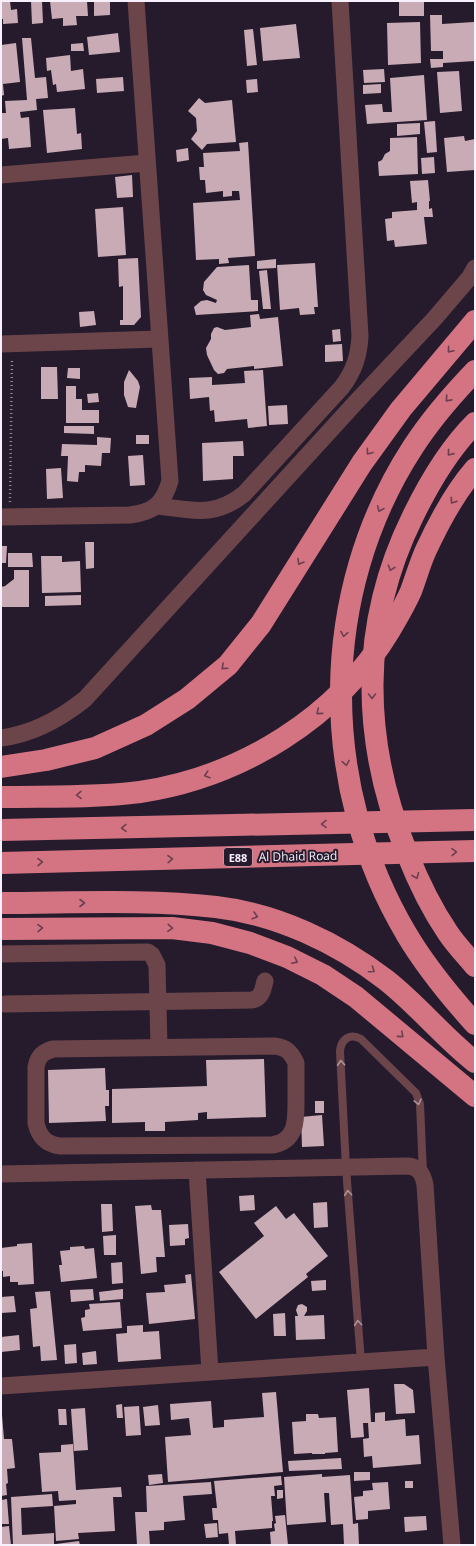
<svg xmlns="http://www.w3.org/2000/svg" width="476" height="1546" viewBox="0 0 476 1546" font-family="'Open Sans',sans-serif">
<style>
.building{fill:#c9abb5}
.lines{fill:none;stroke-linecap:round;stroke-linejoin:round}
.path{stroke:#908797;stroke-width:2.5;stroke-dasharray:1 3;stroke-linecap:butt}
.lane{stroke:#6c454a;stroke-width:8}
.street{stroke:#6c454a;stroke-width:17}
.highway{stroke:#d47482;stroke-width:22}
.highway-bridge{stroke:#d47482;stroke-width:22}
.oneway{stroke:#6c3f4f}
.oneway2{stroke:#ab929b}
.labels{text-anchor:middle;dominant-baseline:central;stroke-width:4;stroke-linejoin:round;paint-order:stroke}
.shield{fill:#261b2d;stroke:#b8b0bf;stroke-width:1}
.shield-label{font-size:11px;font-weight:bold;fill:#f7f0fd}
.street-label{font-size:12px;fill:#f7f0fd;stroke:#261b2d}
</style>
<rect width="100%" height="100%" fill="#261b2d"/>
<path class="building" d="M1 1H10L11 10 17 9 18 23 3 24V19H1Z
M31 1H42L43 23 32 24Z
M50 1H87L88 16H76L77 25 63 26V18L52 19Z
M94 1H110V15L94 16Z
M399 1H424V16H399Z
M430 15H442V24L474 22 475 61 443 63V67L431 68 430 59H443V51H431Z
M420 22 421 63 388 65 387 23Z
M296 24 300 58 263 61 260 28Z
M253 29 257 65 247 66 244 30Z
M118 33 120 52 89 55 87 37Z
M22 38H31L35 78 46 77 48 98 36 99 37 110 20 112 21 118 29 117 31 147 9 149 8 138 1 139V113H6L5 101 27 100Z
M16 43 20 82 3 84 4 95 1 96V45Z
M83 43 84 51H71V44Z
M70 55 71 71 83 69 85 89 57 92 56 84 53 85 51 70 47 71 46 58Z
M384 69 385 82 364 83 363 70Z
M459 71 462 111 440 113 437 72Z
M424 75 427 120 367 124 365 105 382 104 383 112H392L390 78Z
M123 77 124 91 97 93 96 79Z
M257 79 258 92 247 93 246 80Z
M381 84V93L363 94V85Z
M199 98 205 103 232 100 236 142 207 144 202 150 191 139 197 131 196 118 188 111Z
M75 108 77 134 81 133 82 149 47 153 43 110Z
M435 121 437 152 427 153 424 122Z
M420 123V134L397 136V124Z
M464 136 465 141 475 139V170L447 172 444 138Z
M417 137 418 174 379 176 378 162 382 160 385 154 390 151V138Z
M248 142 255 256 228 258 229 263 219 264V259L196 260 193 203 240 200 239 191H232V196L223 197V191L206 193 205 180H200L199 167H204L203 153 240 151 239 143Z
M188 148 189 160 177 162 176 150Z
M434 157 435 173 422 174 421 158Z
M132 175 133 197 117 198 115 177Z
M428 180 430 201H429V209L432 208 433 217H424L427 244 395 247 394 240 387 241 385 219 392 218V212L417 210V202L412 203 410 181Z
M123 207 126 255 98 257 95 209Z
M138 258 141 317 134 325H120V320H123V286L119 287 118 259Z
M276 259V268L257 269V261Z
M315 263 318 307H314L315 314 300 315 299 308 280 310 277 265Z
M249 265 251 300H258V311L196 315 194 307 201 301 207 300 216 303 217 300 206 295 203 290 204 282 217 267Z
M267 270 271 309H263L259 271Z
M94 311 96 325 80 327 79 312Z
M259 314 260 319 278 317 283 366 254 369V366L227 369 224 373 218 374 214 370 207 355 206 348 211 339V334L214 328 217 327 225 330 251 327 250 315Z
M340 329 341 341 333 342 332 330Z
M342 344 343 361 325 362V345Z
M41 367H57L58 399H41Z
M68 368H80V379L67 378Z
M129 370 138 381 140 387 136 408 128 407 124 395V382Z
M263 370 267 426 248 428 247 419 215 422 214 410 210 411 209 397 190 399 189 378 212 377V385L245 383 244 371Z
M66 386H76V399H82V410H99V423H66Z
M98 393 99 402 88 403 87 394Z
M287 405 288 424 269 425 268 406Z
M64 426H94V434L64 433Z
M136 435H149V444H136Z
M97 437 111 438 110 453H102L101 466 85 465V472H79L78 482 67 481 68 456H61L62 444 97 445Z
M243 441 244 456H233V479L203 481 202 443Z
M143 455 145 485 130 486 128 456Z
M61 468 63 498 47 499 46 469Z
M85 542H94V568L86 569Z
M1 546H7L6 563H1Z
M8 553H32L33 567H8Z
M41 556H62V562L80 561 81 592 42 593Z
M14 570H29V607H1V587L5 586 14 579Z
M81 595V605L45 606V596Z
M264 1059 266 1117 207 1119V1112L198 1113V1120L165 1122V1131H145V1122L112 1123V1089L207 1086 206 1060Z
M105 1068 106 1090H109V1106H105L106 1121 49 1123 48 1070Z
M315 1101H324V1113H315Z
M322 1115 324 1146 302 1147 301 1117Z
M254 1195 255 1210 240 1211 239 1196Z
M327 1202 328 1227 314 1228 313 1203Z
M101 1204H112L113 1231 102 1232Z
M151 1205 152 1210H161L165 1257H156L157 1272 141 1274 135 1206Z
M276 1206 286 1219 294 1213 328 1256 306 1274 308 1277 256 1319 219 1272 264 1236 254 1223Z
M188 1224 189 1238 185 1239V1245L170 1246 169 1225Z
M116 1235V1255H104L103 1236Z
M32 1243 34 1284 18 1285V1282H10V1276L3 1277V1271H1V1248L17 1246V1244Z
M84 1246 85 1249 94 1248 97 1278 61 1282 59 1265H62L60 1251 70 1250V1247Z
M122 1262 123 1283 112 1284 111 1263Z
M191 1274 195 1319 149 1324 146 1293 165 1292 164 1285 186 1283 185 1275Z
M326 1280V1290L312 1291 311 1281Z
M93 1289 94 1300 71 1302 70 1290Z
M123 1289V1299L100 1301 99 1292Z
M50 1291 57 1360 41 1361 40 1346 33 1347 30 1309 37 1308 35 1292Z
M14 1296 16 1312 1 1313V1297Z
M120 1302 122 1328 83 1331 81 1318 85 1317V1310L90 1309 89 1304Z
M302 1304 307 1307V1311L304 1316 324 1315 325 1339 296 1340 295 1316H298L296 1310 298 1305Z
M285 1313 286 1336H274L273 1314Z
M143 1325V1332L159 1331 161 1359 118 1362 116 1334 127 1333V1326Z
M19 1335 20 1350 1 1352V1337Z
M76 1344 77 1363 65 1364 64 1345Z
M96 1351 97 1364 83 1365 82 1353Z
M394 1384H404L413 1390 415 1413 396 1414Z
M369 1388 371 1422H375V1413L385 1412V1421L405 1419 406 1436 419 1435 421 1464 373 1468 372 1456 364 1457 363 1439 369 1438 368 1423H363L364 1437 351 1438 347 1390Z
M276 1392 283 1472 168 1482 165 1437 191 1435 189 1418 171 1420 170 1404 211 1401 213 1428 224 1427V1420L264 1417 262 1393Z
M122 1404 123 1418H117L116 1405Z
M158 1405 160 1425 145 1426 143 1407Z
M139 1406 141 1435 126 1436 124 1407Z
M85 1408 88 1450 74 1451 71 1409Z
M58 1409H66L67 1425H59Z
M306 1414H318L319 1418 336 1417 338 1452 325 1453V1454H312V1453L294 1454 292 1422 306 1421Z
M1 1415H2L4 1439H12L15 1468 7 1469 8 1483 6 1484 7 1495 1 1496Z
M73 1444 76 1490 121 1487 122 1497H113L115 1531 78 1533 79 1539 56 1541 54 1506 76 1504V1500L59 1501 58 1491 42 1492 39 1453 61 1452V1445Z
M341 1458 342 1469 289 1471 288 1461Z
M354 1472H370V1480L354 1481Z
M162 1474 163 1483 149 1485 148 1475Z
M322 1474V1477L350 1475 353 1524 358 1523 359 1545H344L343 1524 331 1525 329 1493H324L326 1522 287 1525 284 1477Z
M281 1476 282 1485 274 1486 275 1496H271L273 1521H272V1528L235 1531 236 1545H229L228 1533 219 1534 218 1520H213L212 1508H217L214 1481Z
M405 1481H413V1488H405Z
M211 1482 212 1494 183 1496 185 1520 164 1522V1530L149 1531 150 1545H137L135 1512H147L146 1486Z
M388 1482 390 1509 368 1511V1519L356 1520 354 1497 363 1496V1491L373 1490 372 1483Z
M277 1490H283V1498L277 1499Z
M52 1494 53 1506 21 1508 22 1535 54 1533V1545H13L11 1497Z
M7 1499 9 1524H1V1500Z
M285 1515 288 1545H271L270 1532 275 1531 274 1524 276 1523 275 1516Z
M426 1516 427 1530 405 1532 404 1517Z
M217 1523 218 1537 206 1538 204 1524Z
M9 1526 11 1545H1V1527Z
M79 1541 80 1545H56V1544Z"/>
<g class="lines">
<path class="path" d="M10 502 12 359"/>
<path class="lane" d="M361 1362 346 1168 340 1051C341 1039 350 1033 361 1039L416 1093 420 1104 423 1174"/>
<path class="street" d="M1 175 147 163
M1 344 159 339
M157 506C192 510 214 518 244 494L342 387C354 371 359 356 360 336L340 1
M1 517 130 515C154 512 163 504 170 481L136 1
M1 738C33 734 60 719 85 699L357 401 435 318 470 277 475 268
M1 954 148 952 152 955 157 965 159 1047
M5 1004 252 1000C262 998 263 989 265 981
M274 1046C286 1047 291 1052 296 1063 296 1075 296 1086 296 1098 296 1118 298 1141 272 1145L60 1146C46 1144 39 1137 36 1123V1067C38 1056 43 1052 53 1049Z
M197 1170 210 1372
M1 1174 408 1166C419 1167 423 1174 425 1185L436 1357 452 1545
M1 1386 436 1357"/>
<path class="highway" d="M1 767 46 760 95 748 146 725 187 699 228 665 261 624 362 463 401 409 475 321
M1 797C46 796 95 798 140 792 241 777 337 718 390 630 397 618 405 605 411 591 416 578 420 563 426 550 439 522 455 492 475 469
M1 830 475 820
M1 863 475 851
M1 903C72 903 145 899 216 907 277 914 338 943 386 980 418 1005 443 1037 475 1062
M1 929 172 928 212 933 250 943 287 957 323 975 356 997 475 1096"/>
<path class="highway-bridge" d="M475 371C452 395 431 419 413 447 318 593 318 786 407 935 426 967 450 996 475 1024
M475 423C449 449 429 483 413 516 359 625 361 741 407 853 418 881 431 908 448 933 456 945 466 955 475 966"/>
</g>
<defs><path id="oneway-chevron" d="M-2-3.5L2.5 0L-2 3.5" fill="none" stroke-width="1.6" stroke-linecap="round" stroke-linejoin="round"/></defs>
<g class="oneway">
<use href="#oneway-chevron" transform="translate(450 350) rotate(131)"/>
<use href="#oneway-chevron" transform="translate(448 399) rotate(132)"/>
<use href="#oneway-chevron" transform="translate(369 452) rotate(126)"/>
<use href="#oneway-chevron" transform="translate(450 453) rotate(129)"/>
<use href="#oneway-chevron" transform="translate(453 501) rotate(124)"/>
<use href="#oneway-chevron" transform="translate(380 509) rotate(113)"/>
<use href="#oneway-chevron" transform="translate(300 562) rotate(121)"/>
<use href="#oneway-chevron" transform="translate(391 568) rotate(109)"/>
<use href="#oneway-chevron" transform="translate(344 634) rotate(99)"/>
<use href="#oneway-chevron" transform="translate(224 667) rotate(138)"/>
<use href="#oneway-chevron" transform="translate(372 696) rotate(90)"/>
<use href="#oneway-chevron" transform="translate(319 712) rotate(140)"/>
<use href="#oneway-chevron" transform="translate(346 763) rotate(80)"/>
<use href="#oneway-chevron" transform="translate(207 775) rotate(162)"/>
<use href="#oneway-chevron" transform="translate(79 795) rotate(179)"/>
<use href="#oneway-chevron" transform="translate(324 824) rotate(179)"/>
<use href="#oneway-chevron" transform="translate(124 828) rotate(179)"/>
<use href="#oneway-chevron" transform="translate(454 852) rotate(-1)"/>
<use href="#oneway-chevron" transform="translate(170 859) rotate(-1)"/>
<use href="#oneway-chevron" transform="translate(40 862) rotate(-1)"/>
<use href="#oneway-chevron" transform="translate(416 876) rotate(68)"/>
<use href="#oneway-chevron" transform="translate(82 903)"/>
<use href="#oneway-chevron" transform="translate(255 916) rotate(16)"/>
<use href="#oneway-chevron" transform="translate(40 928) rotate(-1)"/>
<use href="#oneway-chevron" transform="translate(170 928) rotate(3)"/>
<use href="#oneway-chevron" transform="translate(295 961) rotate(27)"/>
<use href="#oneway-chevron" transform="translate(372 970) rotate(35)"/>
<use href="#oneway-chevron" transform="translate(401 1035) rotate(41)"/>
</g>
<g class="oneway2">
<use href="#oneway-chevron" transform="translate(341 1063) rotate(-93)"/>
<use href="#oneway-chevron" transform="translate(418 1102) rotate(76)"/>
<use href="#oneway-chevron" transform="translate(348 1193) rotate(-95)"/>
<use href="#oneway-chevron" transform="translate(358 1323) rotate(-95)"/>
</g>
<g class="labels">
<rect class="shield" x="224" y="848" width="28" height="18" rx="3"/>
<g class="shield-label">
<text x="238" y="857">E88</text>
</g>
<g class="street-label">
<text transform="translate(298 856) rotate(-1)">Al Dhaid Road</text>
</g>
</g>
<rect width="476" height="1546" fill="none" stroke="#f7f0fd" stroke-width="4"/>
</svg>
